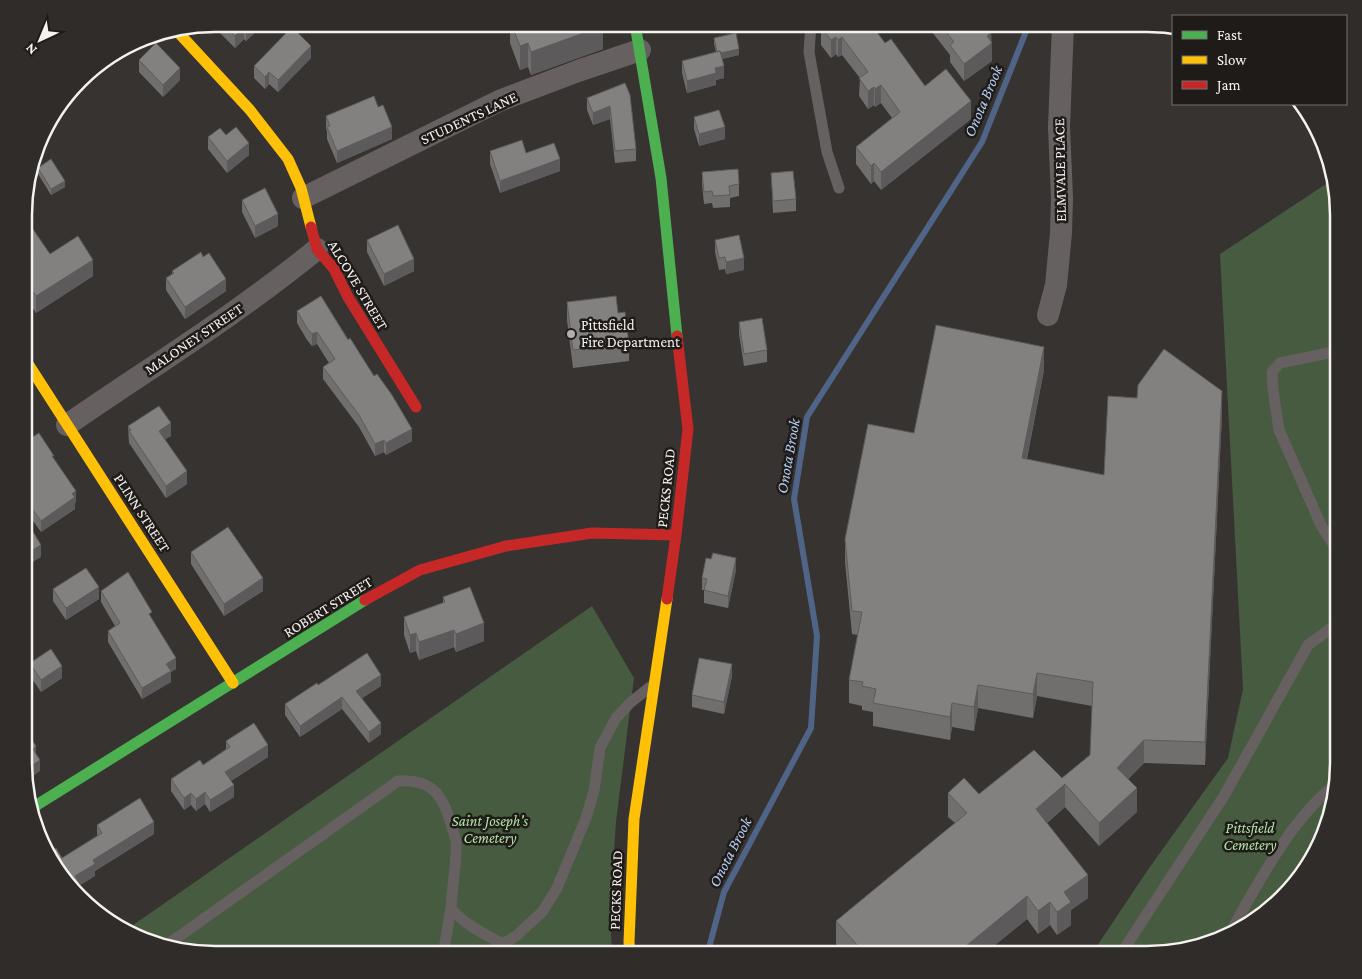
<svg xmlns="http://www.w3.org/2000/svg" width="1362" height="979" viewBox="0 0 1362 979" font-family="'Crimson Pro',serif">
<style>
.green{fill:#465b3f}
.lines{fill:none;stroke-linecap:round;stroke-linejoin:round}
.stream{stroke:#4f6487;stroke-width:6}
.lane{stroke:#676060;stroke-width:11}
.street{stroke:#676060;stroke-width:22}
.fast{stroke:#4caf50;stroke-width:11}
.slow{stroke:#ffc107;stroke-width:11}
.jam{stroke:#c62828;stroke-width:11}
.wall{fill:#716e6e}
.shaded-wall{fill:#5c5a5a}
.building{fill:#838080;stroke:#5c5a5a}
.poi-dot{fill:#b3afac;stroke:#1e1b19;stroke-width:2}
.labels{text-anchor:middle;dominant-baseline:central;stroke-width:5;stroke-linejoin:round;paint-order:stroke}
.street-label{font-size:15px;fill:#f6f2ef;stroke:#1e1b19}
.poi-label{font-size:15px;fill:#f6f2ef;stroke:#1e1b19;text-anchor:start}
.park-label{font-size:15px;font-style:italic;fill:#b2e4a5;stroke:#1e1b19}
.water-label{font-size:16px;font-style:italic;fill:#b5cdf3;stroke:#1e1b19}
.rim{fill:none;stroke:#f6f2ef;stroke-width:2.5}
</style>
<rect width="100%" height="100%" fill="#373331"/>
<path class="green" d="M1332 180 1338 203V776L1328 826 1298 881 1232 935 1147 955H1091L1147 871 1228 758 1243 689 1220 254Z
M592 606 634 678 616 822 610 910 612 955H203L153 945 126 930Z"/>
<g class="lines">
<path class="stream" d="M707 955 724 892 811 728 817 636 794 499 807 417 982 142 1029 24"/>
<path class="lane" d="M811 24 809 52 827 152 839 188
M1338 351 1280 363 1272 372 1273 390 1279 430 1321 525 1338 552
M1228 936C1257 886 1290 819 1336 784
M164 947 398 781C431 779 442 793 451 824 453 830 455 836 456 842 457 864 452 886 451 908
M443 955 451 908C464 925 485 934 503 944L516 936 543 911 557 888 586 818 594 791 600 748 616 718 630 703 650 687
M482 955 503 944 501 955
M1120 955 1224 796 1308 645 1338 623"/>
<path class="street" d="M303 198 499 101 578 71 640 50
M1048 315 1056 285 1061 233 1062 198 1059 127 1063 24
M67 425C151 367 239 313 317 249"/>
<path class="fast" d="M635 24 661 178 677 336
M32 808 365 600"/>
<path class="slow" d="M177 31 250 110 288 159 301 188 311 227
M25 359 233 683
M630 955 629 942 634 819 667 599"/>
<path class="jam" d="M311 227 317 249 334 269 348 297 416 407
M667 599 676 535 688 429 677 336
M365 600 420 570 506 546 592 533 676 535"/>
</g>
<path class="wall" d="M215 24H258V30L246 41 244 39 235 48 215 28Z
M510 24H602L603 49 531 75 528 67 520 70 510 43Z
M923 24H985L991 32 992 61 964 81 950 62V55L932 32 930 33Z
M821 27 885 43 925 86 971 119 881 190 874 181 871 184 856 164V147L892 118 881 103 875 107 874 105 868 109 859 96 860 78 842 55 838 57 836 54 831 58 821 45Z
M714 38 739 55 722 59 724 78 716 80V85L687 93 682 73V61L716 52 714 44Z
M311 58 278 92 269 84 265 89 254 78V66Z
M139 60 180 80 163 97 139 72Z
M625 83 636 149V161L615 163 610 119 593 125 587 110V98Z
M326 116 392 139 337 163 327 139V132L326 128Z
M694 117 725 139 699 146 694 129Z
M226 135 249 155 227 173 208 149V137Z
M490 151 526 153 560 171 500 193 490 164Z
M38 168 65 187 51 195 38 174Z
M702 172 739 184V196L730 198V207L713 208 712 203 704 204 702 184Z
M771 173 796 199V211L773 213Z
M242 200 278 226 255 238 242 212Z
M25 219 50 254 93 276 36 313 25 296Z
M367 240 414 271 384 286 367 252Z
M715 240 744 270 726 274 725 269 719 270 715 252Z
M172 271 226 291 185 319 166 290V278L172 274Z
M321 296 412 441 386 455 384 452 375 456 359 427 323 379V367L329 363 317 344 312 346 307 340 297 323V311Z
M567 302 618 313 629 344V361L573 368 567 320Z
M739 322 767 350V362L744 366 739 334Z
M1044 370 1027 459 1104 475 1222 414 1205 765 1144 763 1128 779 1137 812 1099 846 1065 807 1047 823 1088 898 1071 910V925L1057 935 1050 925 1038 934 1027 919 983 955H846L836 944V921L955 823 948 817V793L979 794 1062 778 1090 755 1092 706 1037 696 1033 718 978 708 974 731 952 727 950 740 873 726V712L862 710V706L849 703V680L858 635 852 634 845 562V539L914 433Z
M128 426 171 436 165 439 187 484 166 498 129 443Z
M25 430 31 438 54 459 76 502 75 503V509L41 532 25 510Z
M191 552 263 591 224 616 191 564Z
M736 570 728 608 704 603V590H702V578Z
M53 589 99 599 66 620 53 601Z
M101 591 152 619 176 669 171 672V682L142 699 108 642V631L115 626 101 602Z
M443 597 484 641 456 652 454 647 419 660 416 651 410 653 404 635V617L443 603Z
M30 663 62 678 41 692 30 676Z
M732 676 724 714 692 707V695Z
M318 685 381 686 362 698 381 734 369 743 342 709 300 737 285 715V704Z
M226 741 268 757 231 781 234 797 210 812 205 804 196 811 191 805 184 810 171 791V779L203 765 226 749Z
M97 825 154 834 95 871V876L80 885V895L62 858 97 836Z"/>
<path class="shaded-wall" d="M252 24H258V30L246 41V29Z
M701 24H714L701 28Z
M930 24H932V32L930 33Z
M603 26V49L531 75V52Z
M244 27V39L235 48V36Z
M991 32 992 61 964 81V64L987 36Z
M836 37V54L831 58V40Z
M842 37V55L838 57V40Z
M528 43V67L520 70V46Z
M311 46V58L278 92V80Z
M739 49V55L717 60V54Z
M724 66V78L716 80V85L687 93V81L715 68Z
M180 68V80L163 97V85Z
M269 72V84L265 89V77Z
M881 85V103L875 107V89Z
M874 87V105L868 109V91Z
M971 101V119L881 190V172Z
M610 106V119L593 125V113Z
M392 127V139L337 163V151Z
M725 127V139L699 146V134Z
M249 143V155L227 173V161Z
M560 159V171L500 193V181Z
M874 163V181L871 184V166Z
M65 181V187L51 195V189Z
M278 214V226L255 238V226Z
M744 258V270L726 274V262Z
M414 259V271L384 286V274Z
M93 260V276L36 313V296Z
M226 279V291L185 319V307Z
M317 332V344L312 346V334Z
M1044 347V370L1022 482V458Z
M1222 391V414L1205 765V742Z
M171 423V436L159 443V431Z
M412 429V441L386 455V443Z
M384 440V452L375 456V444Z
M187 471V484L166 498V486Z
M76 491V502L75 503V509L41 532V521Z
M41 545V557L25 567V555Z
M736 558V570L728 608V596Z
M263 578V591L224 616V604Z
M99 587V599L66 620V608Z
M484 623V641L456 652V634Z
M454 630V647L419 660V642Z
M416 633V651L410 653V635Z
M176 658V669L171 672V682L142 699V688L166 664Z
M732 664V676L724 714V702Z
M62 666V678L41 692V680Z
M1037 673V696L1033 718V694Z
M381 675V686L356 702V691Z
M978 685V708L974 731V707Z
M342 697V709L300 737V726Z
M952 703V727L950 740V717Z
M381 723V734L369 743V732Z
M1144 740V763L1117 791V768Z
M268 745V757L225 785V772Z
M36 746V758L33 749Z
M40 760V771L25 782V771Z
M1065 784V807L1036 832V809Z
M234 785V797L210 812V800Z
M1137 788V812L1099 846V823Z
M205 792V804L196 811V799Z
M191 793V805L184 810V798Z
M154 822V834L95 871V876L80 885V895L74 888 75 876 93 860Z
M1088 875V898L1071 910V925L1057 935V912L1064 892Z
M1027 896V919L983 955H955Z
M1050 902V925L1038 934V911Z"/>
<path class="building" d="M223 24H252L246 29 244 27 235 36Z
M511 24H602L603 26 531 52 528 43 520 46Z
M824 24H871L885 43 891 39 925 86 946 69 971 101 881 172 874 163 871 166 856 147 900 112 881 85 875 89 874 87 868 91 859 78 868 72 842 37 838 40 836 37 831 40 821 27Z
M940 24H985L991 32 987 36 992 43 964 64 950 45 954 42Z
M292 27 311 46 278 80 269 72 265 77 254 66Z
M736 33 739 49 721 53 720 51 717 52 714 38Z
M156 43 180 68 163 85 139 60Z
M720 51 724 66 715 68 716 73 687 81 682 61Z
M625 83 630 95 636 149 615 151 610 106 593 113 587 98Z
M374 96 378 107 383 105 392 127 337 151 327 127 330 126 326 116Z
M719 110 725 127 699 134 694 117Z
M236 127 249 143 227 161 208 137 220 128 226 135Z
M522 140 526 153 554 143 560 159 500 181 490 151Z
M51 159 65 181 51 189 38 168Z
M738 169 739 184 729 186 730 195 713 196 712 191 704 192 702 172Z
M793 171 796 199 773 201 771 173Z
M265 188 278 214 255 226 242 200Z
M25 219H26L50 254 78 236 93 260 36 296 25 280V270L27 269 25 266Z
M398 225 414 259 384 274 367 240Z
M739 235 744 258 726 262 725 257 719 258 715 240Z
M201 252 203 257 209 253 226 279 185 307 166 278 174 273 172 271Z
M321 296 348 340 350 338 374 376 377 374 392 395 412 429 386 443 384 440 375 444 359 415 323 367 335 359 317 332 312 334 307 328 297 311Z
M616 296 618 313 625 312 629 344 573 350 567 302Z
M762 318 767 350 744 354 739 322Z
M936 325 1044 347 1022 458 1104 475 1108 396 1137 398 1138 385 1164 349 1222 391 1205 742 1144 740 1117 768 1137 788 1099 823 1065 784 1036 809 1088 875 1064 892 1071 902 1057 912 1050 902 1038 911 1027 896 955 955H866L836 921 967 813 948 793 964 778 979 794 1034 750 1062 778 1090 755 1093 682 1037 673 1033 694 978 685 974 707 952 703 950 717 873 703 876 689 862 686 863 682 849 680 862 612 852 611 845 539 868 424 914 433Z
M159 406 171 423 159 431 187 471 166 486 129 431 131 430 128 426Z
M25 430 31 438 39 433 54 456H52L76 491 72 494 75 497 41 521 25 499Z
M228 527 263 578 224 604 191 552Z
M32 530 41 545 25 555V534Z
M713 553 736 558 728 596 704 590 707 579 702 578 706 558 711 559Z
M86 568 99 587 66 608 53 589Z
M128 572 152 612 149 614 176 658 166 664 171 671 142 688 108 631 120 623 101 591Z
M470 587 484 623 456 634 454 630 419 642 416 633 410 635 404 617 445 602 443 597Z
M51 649 62 666 41 680 30 663Z
M367 653 381 675 356 691 381 723 369 732 342 697 300 726 285 704 317 683 318 685Z
M699 658 732 664 724 702 692 695Z
M254 723 268 745 225 772 234 785 210 800 205 792 196 799 191 793 184 798 171 779 200 760 203 765 230 747 226 741Z
M25 730 36 746 33 749 40 760 25 771Z
M140 798 154 822 93 860 95 864 75 876 80 884 74 888 49 859 47 854 56 848 62 858 102 833 97 825Z"/>
<circle class="poi-dot" cx="571" cy="334" r="5"/>
<g class="labels">
<g class="street-label">
<text transform="translate(469 118) rotate(-25)">STUDENTS LANE</text>
<text transform="translate(1060 170) rotate(-91)">ELMVALE PLACE</text>
<text transform="translate(358 285) rotate(59)">ALCOVE STREET</text>
<text transform="translate(194 339) rotate(-34)">MALONEY STREET</text>
<text transform="translate(666 488) rotate(-84)">PECKS ROAD</text>
<text transform="translate(142 513) rotate(57)">PLINN STREET</text>
<text transform="translate(328 607) rotate(-32)">ROBERT STREET</text>
<text transform="translate(616 890) rotate(-88)">PECKS ROAD</text>
</g>
<g class="poi-label">
<text x="581" y="325">Pittsfield<tspan x="581" dy="17">Fire Department</tspan></text>
</g>
<g class="park-label">
<text x="490" y="821">Saint Joseph's<tspan x="490" dy="17">Cemetery</tspan></text>
<text x="1250" y="828">Pittsfield<tspan x="1250" dy="17">Cemetery</tspan></text>
</g>
<g class="water-label">
<text transform="translate(983 101) rotate(-67)">Onota Brook</text>
<text transform="translate(788 456) rotate(-80)">Onota Brook</text>
<text transform="translate(730 852) rotate(-63)">Onota Brook</text>
</g>
</g>
<path d="M0 0H1362V979H0ZM215 32H1147A183 183 0 0 1 1330 215V763A183 183 0 0 1 1147 946H215A183 183 0 0 1 32 763V215A183 183 0 0 1 215 32Z" fill="#2f2c2a" fill-rule="evenodd"/>
<path class="rim" d="M215 32H1147A183 183 0 0 1 1330 215V763A183 183 0 0 1 1147 946H215A183 183 0 0 1 32 763V215A183 183 0 0 1 215 32Z"/>
<rect x="1172" y="15" width="175" height="90" fill="#1e1b19" stroke="#74716f"/>
<rect x="1182" y="31" width="25" height="8" fill="#4caf50" stroke="#74716f"/>
<text x="1217" y="40" font-size="15" fill="#f6f2ef">Fast</text>
<rect x="1182" y="56" width="25" height="8" fill="#ffc107" stroke="#74716f"/>
<text x="1217" y="65" font-size="15" fill="#f6f2ef">Slow</text>
<rect x="1182" y="81" width="25" height="8" fill="#c62828" stroke="#74716f"/>
<text x="1217" y="90" font-size="15" fill="#f6f2ef">Jam</text>
<g transform="translate(40 40) rotate(224)" stroke="#1e1b19" stroke-width="4" paint-order="stroke">
<path d="M0-4L9 19L0 12L-9 19Z" fill="#f6f2ef"/>
<text y="-8" font-size="14" font-weight="bold" text-anchor="middle" fill="#f6f2ef">N</text>
</g>
</svg>
